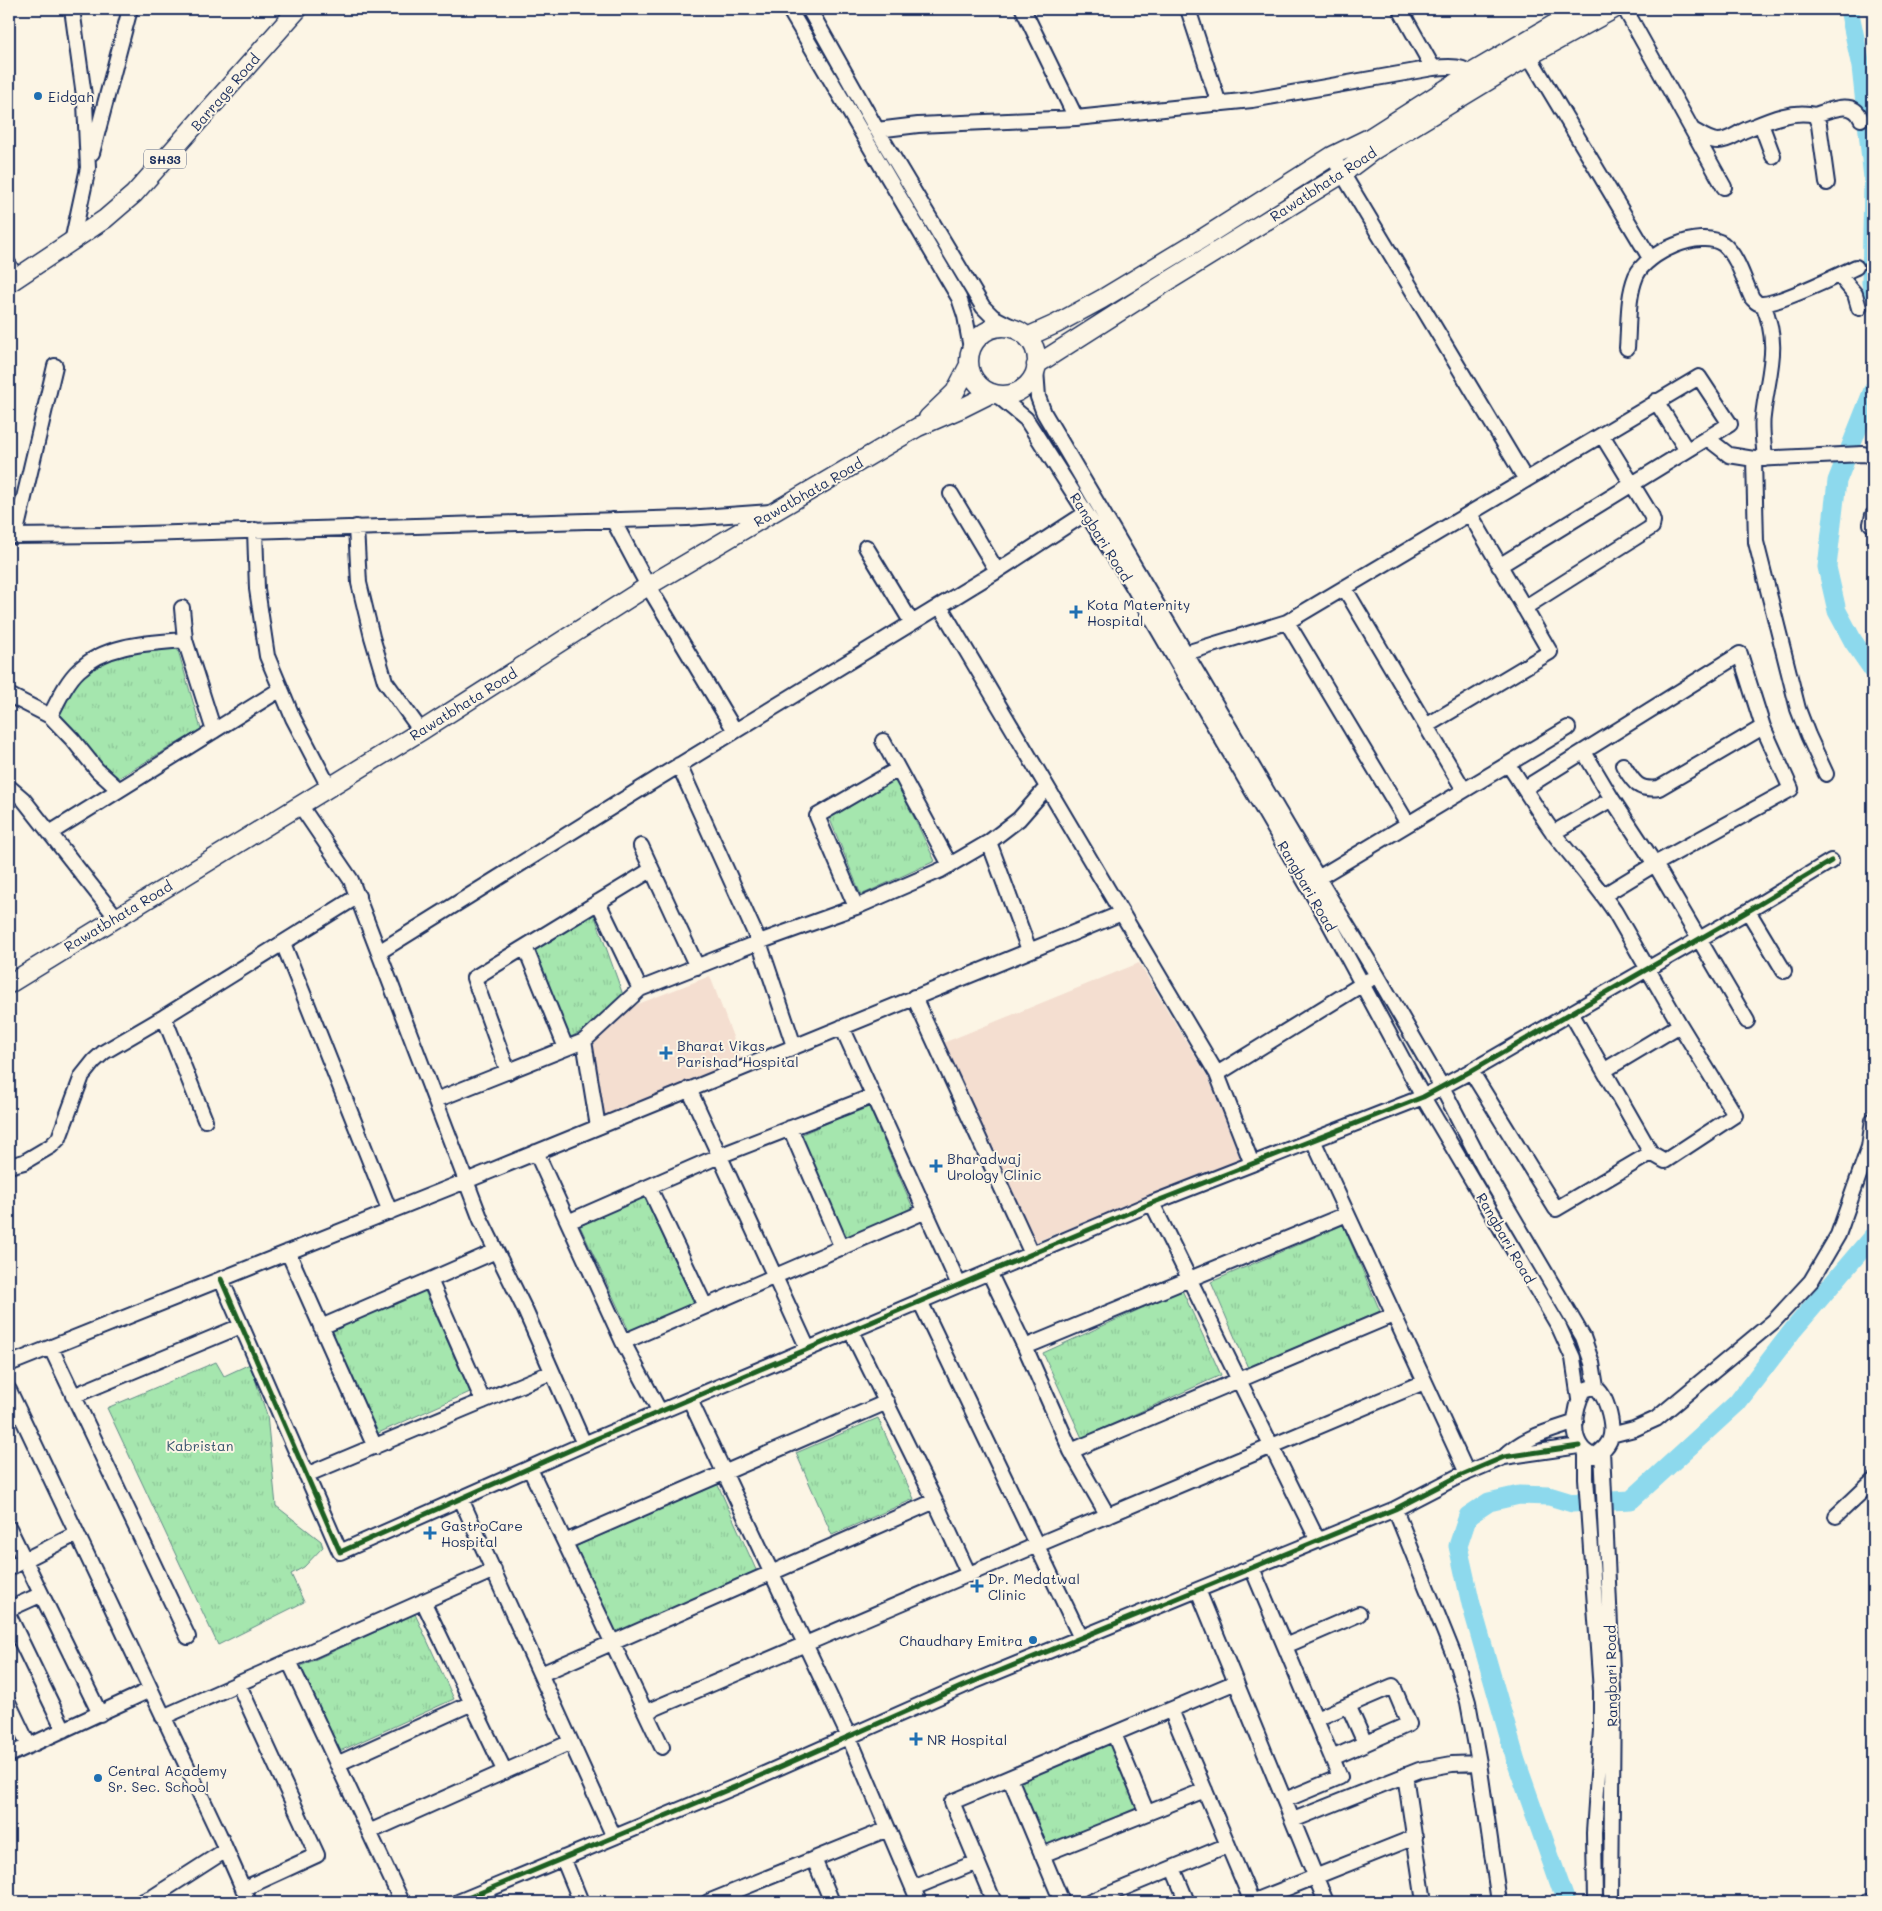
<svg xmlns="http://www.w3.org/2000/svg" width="1882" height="1911" viewBox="0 0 1882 1911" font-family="Mali,sans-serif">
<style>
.built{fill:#f4ded0}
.park{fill:url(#park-tufts);stroke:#608a86}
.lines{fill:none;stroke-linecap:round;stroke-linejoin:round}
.river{stroke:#8dd9ed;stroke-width:19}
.minor-casing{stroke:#1b2f5e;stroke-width:18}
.major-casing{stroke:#1b2f5e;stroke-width:21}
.minor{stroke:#fcf5e5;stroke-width:14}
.major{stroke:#fcf5e5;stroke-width:18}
.cycleway-casing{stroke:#fcf5e5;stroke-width:8}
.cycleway{stroke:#1b5e20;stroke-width:5}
.poi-dot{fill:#1f6fb2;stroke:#fcf5e5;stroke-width:2}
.labels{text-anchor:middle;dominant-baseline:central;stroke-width:4;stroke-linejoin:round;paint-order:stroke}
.shield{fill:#fcf5e5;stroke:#5e6a86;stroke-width:1}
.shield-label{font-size:12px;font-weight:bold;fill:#1b2f5e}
.street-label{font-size:14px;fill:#1b2f5e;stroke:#fcf5e5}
.poi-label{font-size:14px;fill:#1b2f5e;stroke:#fcf5e5;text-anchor:start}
.park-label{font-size:14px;fill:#37546e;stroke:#fcf5e5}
</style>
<defs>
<pattern id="park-tufts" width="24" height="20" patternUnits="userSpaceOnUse" patternTransform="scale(1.25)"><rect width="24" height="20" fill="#a5e6ae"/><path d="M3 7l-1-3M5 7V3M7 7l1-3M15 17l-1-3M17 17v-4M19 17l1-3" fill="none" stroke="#8dc698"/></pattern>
</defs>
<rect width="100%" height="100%" fill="#fcf5e5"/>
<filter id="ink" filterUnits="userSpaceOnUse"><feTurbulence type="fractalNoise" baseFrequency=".02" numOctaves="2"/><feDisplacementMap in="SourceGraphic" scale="10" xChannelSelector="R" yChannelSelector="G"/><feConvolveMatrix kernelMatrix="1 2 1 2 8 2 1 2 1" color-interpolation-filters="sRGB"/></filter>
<g filter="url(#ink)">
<path class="built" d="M1139 963 1209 1079 1241 1160 1035 1242 943 1043Z
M710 976 742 1061 603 1118 592 1045 633 1006Z"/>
<path class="park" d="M177 647 201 729 115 780 57 711 76 683 108 658 153 648Z
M895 778 935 861 861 895 829 817Z
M593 911 623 995 585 1030 568 1038 534 949Z
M868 1105 913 1208 846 1238 800 1135Z
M644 1196 694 1303 630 1333 580 1226Z
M1343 1225 1380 1311 1248 1368 1211 1282Z
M424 1289 470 1392 376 1434 330 1331Z
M1182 1290 1221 1375 1082 1438 1043 1353Z
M216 1362 224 1376 250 1364 267 1415 276 1506 321 1541 323 1547 304 1567 291 1574 304 1602 218 1645 107 1408Z
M878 1418 914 1499 832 1535 796 1453Z
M717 1483 757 1572 615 1636 575 1547Z
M415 1614 454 1699 340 1751 301 1666Z
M1109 1740 1138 1807 1045 1848 1015 1781Z"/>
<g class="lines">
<path class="river" d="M1849 9 1861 67 1873 178
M1873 184 1871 283 1873 292
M1873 390 1837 481 1827 567 1837 611 1853 641 1873 670
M1566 1902 1516 1761 1471 1604 1458 1546 1468 1516 1489 1502 1519 1495 1549 1496 1572 1503 1631 1500 1737 1403 1793 1330 1873 1236"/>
<defs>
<path id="minor" d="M789 9 959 298 965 316 971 348
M809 9 877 130 983 307 993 317 1016 329
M1023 9 1076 118
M1188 9 1219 104
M1400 9 1433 68
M1625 9 1724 187
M1529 56 1650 258
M1815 115C1830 110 1854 99 1861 119
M1761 124 1773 156
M877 130 918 125 1076 118 1252 100 1433 68C1450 66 1464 65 1476 78
M1693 130C1700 134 1709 141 1718 141 1727 141 1735 135 1743 131 1765 122 1791 109 1815 115L1819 125 1827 183
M92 153 130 9
M1332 156 1526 480
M72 242 88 168 85 103 72 9
M9 265 16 277
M1839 275 1855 294 1859 308
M1763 304C1781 347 1768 372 1763 416 1761 429 1764 445 1765 459
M1627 348C1629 324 1627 298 1636 276 1646 253 1700 228 1723 244 1738 256 1744 281 1752 298 1755 301 1757 304 1761 304 1777 305 1839 275 1856 267
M1036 370 1038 397 1044 413 1318 878 1377 975 1442 1087 1484 1168 1583 1337 1592 1363 1596 1387
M996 394 1026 419 1131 583 1327 919 1423 1097 1559 1327 1573 1358 1579 1399
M1656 401 1686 449
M1707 438 1729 455 1754 459 1863 454 1873 456
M1754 459 1756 542 1798 709 1808 735 1826 774
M951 494 997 571
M613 520 648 586 735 731
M1871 524 1873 515
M356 527 359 583 372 637 385 681 421 731
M255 530 257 589 267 656 293 718 329 787
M9 536 108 535 687 518 771 512
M15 536 55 366
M866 547 912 623
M1345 589 1464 790
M940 606 1217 1074 1252 1164
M182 608 185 640 214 731
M1524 608 1652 527 1653 521 1651 515 1602 435
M1287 622 1408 824
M1186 653 1287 622 1699 377 1730 424 1499 566
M9 695 50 716 73 740 97 770 118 789
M50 716C58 701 66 682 79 670 106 644 149 643 185 640
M1426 726 1550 652 1470 514
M883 741 950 865
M1584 752 1612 799 1655 864 1747 1021
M1508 764C1524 787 1538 812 1555 835 1575 861 1597 885 1615 912L1680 1025 1735 1115 1665 1161 1651 1153 1571 1013
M679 765 759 942 794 1046
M1623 765C1633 781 1637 791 1659 788L1763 727
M9 787 23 799 116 917
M1525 788 1740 654 1763 727 1791 789 1655 864 1604 895
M300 805 351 880 481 1220 525 1310 584 1444
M50 833 281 689
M1553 833 1612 799
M989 842 1029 950
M641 846 697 967
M1318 878 1568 728
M598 902 640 989
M856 907 817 816 898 769
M1748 911 1784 971
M283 943 390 1212
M525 947 566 1048
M379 952 655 780 997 571 1086 513
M914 997 1032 1254
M164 1017 205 1120
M842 1027 959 1285
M584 1041 598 1127
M1605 1070 1680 1025
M1471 1071 1556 1209 1651 1153
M508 1072 474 978 651 870
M1217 1074 1369 980
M689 1089 808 1349
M436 1100 584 1041 640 989 759 942 856 907 941 870 989 842 1019 819 1047 787
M790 1128 842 1248
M1313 1140 1467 1473
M536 1152 623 1342 660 1412
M9 1166 24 1162 51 1146 59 1138 82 1076 94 1061 104 1052 164 1017 358 896
M649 1187 705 1306
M1152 1203 1318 1541
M568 1222 719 1156 873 1096
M288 1252 375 1447
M989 1272 1025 1347 1071 1451 1108 1516
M221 1279 340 1552 584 1444 1152 1203 1423 1097 1471 1071 1571 1013 1748 911 1831 861
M430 1280 496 1251
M920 1301 1081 1638
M321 1327 430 1280 483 1401
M851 1331 935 1501 969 1575
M623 1342 926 1211
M1025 1347 1347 1214
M51 1348 188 1637
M9 1364 466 1181 1122 913
M1593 1387C1606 1390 1613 1423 1611 1435 1610 1445 1602 1451 1594 1456 1567 1447 1574 1409 1584 1390Z
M9 1390 219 1834 249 1902
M73 1396 241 1326
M690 1400 849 1737 919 1902
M1611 1435 1634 1429 1656 1419 1774 1321 1811 1281 1838 1235 1869 1147 1873 1120
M1602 1450 1613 1692 1611 1902
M1071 1451 1393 1315
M1586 1453V1478L1601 1691V1730L1594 1833 1595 1902
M1504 1457C1523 1437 1550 1431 1576 1422
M530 1469 662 1747
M306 1475 552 1372
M461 1499 614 1837
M1395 1509 1455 1658 1468 1702 1479 1763 1499 1902
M1836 1516 1873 1481
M9 1528 100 1714
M565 1542 887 1402
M9 1568 76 1534
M1252 1568 1340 1777 1285 1800
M1198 1590 1326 1902
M423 1601 505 1772
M9 1609 40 1595
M9 1616 64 1730
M1285 1646 1359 1614
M289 1661 402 1902
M541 1674 935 1501
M238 1683 317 1855 243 1889
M9 1704 29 1746
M1348 1705 1365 1743
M1171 1710 1252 1902 1415 1837
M646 1712 1037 1545 1424 1382
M163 1717 494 1570
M1316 1719 1393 1686 1409 1724 1332 1758
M1114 1734 1147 1813
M9 1755 150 1690
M337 1764 472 1703
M1405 1775 1424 1902
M1010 1778 1062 1902
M1293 1820 1419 1770 1452 1764 1479 1763
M369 1832 571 1742
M1042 1855 1205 1790
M563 1858 581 1902
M814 1859 832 1902
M1173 1868 1187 1902
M913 1888 977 1862
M141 1902 153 1897 226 1850
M458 1902 737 1786 963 1686 1395 1509 1457 1477 1504 1457 1579 1446
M708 1902 888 1829
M994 1902 952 1802 1236 1682
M1090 1902 1228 1845
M1868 1902 1873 1901"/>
<path id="major" d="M9 283 105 219 134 194 298 9
M969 361a34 34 0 1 1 68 0a34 34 0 1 1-68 0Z
M1027 337 1056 324 1102 299 1203 238 1332 156 1369 138 1471 73 1580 9
M1036 365 1149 293 1342 174 1374 150 1529 56 1614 9
M928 418 955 392 969 365
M9 984 421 731 648 586 918 427 962 408 992 393"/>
</defs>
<use href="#minor" class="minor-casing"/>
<use href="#major" class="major-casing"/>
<use href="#minor" class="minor"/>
<use href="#major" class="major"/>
<defs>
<path id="cycleway" d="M221 1279 340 1552 584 1444 1152 1203 1423 1097 1471 1071 1571 1013 1748 911 1831 861
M458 1902 737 1786 963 1686 1395 1509 1457 1477 1504 1457 1579 1446"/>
</defs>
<use href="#cycleway" class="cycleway-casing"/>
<use href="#cycleway" class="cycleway"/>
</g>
</g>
<g class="poi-dot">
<circle cx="38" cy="96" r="5"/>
<path d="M1073.5 604.5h5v5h5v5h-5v5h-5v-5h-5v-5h5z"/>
<path d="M663.5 1045.5h5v5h5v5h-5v5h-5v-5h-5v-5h5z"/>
<path d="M933.5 1158.5h5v5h5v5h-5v5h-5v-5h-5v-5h5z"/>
<path d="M427.5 1525.5h5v5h5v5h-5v5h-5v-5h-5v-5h5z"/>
<path d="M974.5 1578.5h5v5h5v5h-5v5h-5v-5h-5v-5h5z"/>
<circle cx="1033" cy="1640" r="5"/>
<path d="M913.5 1731.5h5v5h5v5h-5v5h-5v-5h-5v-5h5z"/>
<circle cx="98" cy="1778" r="5"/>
</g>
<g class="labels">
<rect class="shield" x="144" y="149.5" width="42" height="19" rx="4"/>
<g class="shield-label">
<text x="165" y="159">SH33</text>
</g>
<g class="street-label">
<text transform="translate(225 92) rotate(-49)">Barrage Road</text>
<text transform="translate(1323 184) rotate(-33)">Rawatbhata Road</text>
<text transform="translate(808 492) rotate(-30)">Rawatbhata Road</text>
<text transform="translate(1101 537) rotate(58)">Rangbari Road</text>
<text transform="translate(463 704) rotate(-32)">Rawatbhata Road</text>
<text transform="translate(1307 886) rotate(60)">Rangbari Road</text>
<text transform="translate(118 916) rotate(-31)">Rawatbhata Road</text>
<text transform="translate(1506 1238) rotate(60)">Rangbari Road</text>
<text transform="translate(1611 1676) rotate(-91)">Rangbari Road</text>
</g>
<g class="poi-label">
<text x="48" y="96">Eidgah</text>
<text x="1087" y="604">Kota Maternity<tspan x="1087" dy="16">Hospital</tspan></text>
<text x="677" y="1045">Bharat Vikas<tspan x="677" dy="16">Parishad Hospital</tspan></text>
<text x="947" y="1158">Bharadwaj<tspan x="947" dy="16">Urology Clinic</tspan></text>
<text x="441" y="1525">GastroCare<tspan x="441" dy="16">Hospital</tspan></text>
<text x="988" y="1578">Dr. Medatwal<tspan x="988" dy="16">Clinic</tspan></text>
<text x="1023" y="1640" text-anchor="end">Chaudhary Emitra</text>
<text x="927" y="1739">NR Hospital</text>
<text x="108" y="1770">Central Academy<tspan x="108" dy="16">Sr. Sec. School</tspan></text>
</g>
<g class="park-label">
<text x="200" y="1445">Kabristan</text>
</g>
</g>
<rect width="1882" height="1911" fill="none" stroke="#fcf5e5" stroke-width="30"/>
<rect x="15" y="15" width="1852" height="1881" fill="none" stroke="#1b2f5e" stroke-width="2" filter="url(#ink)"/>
</svg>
